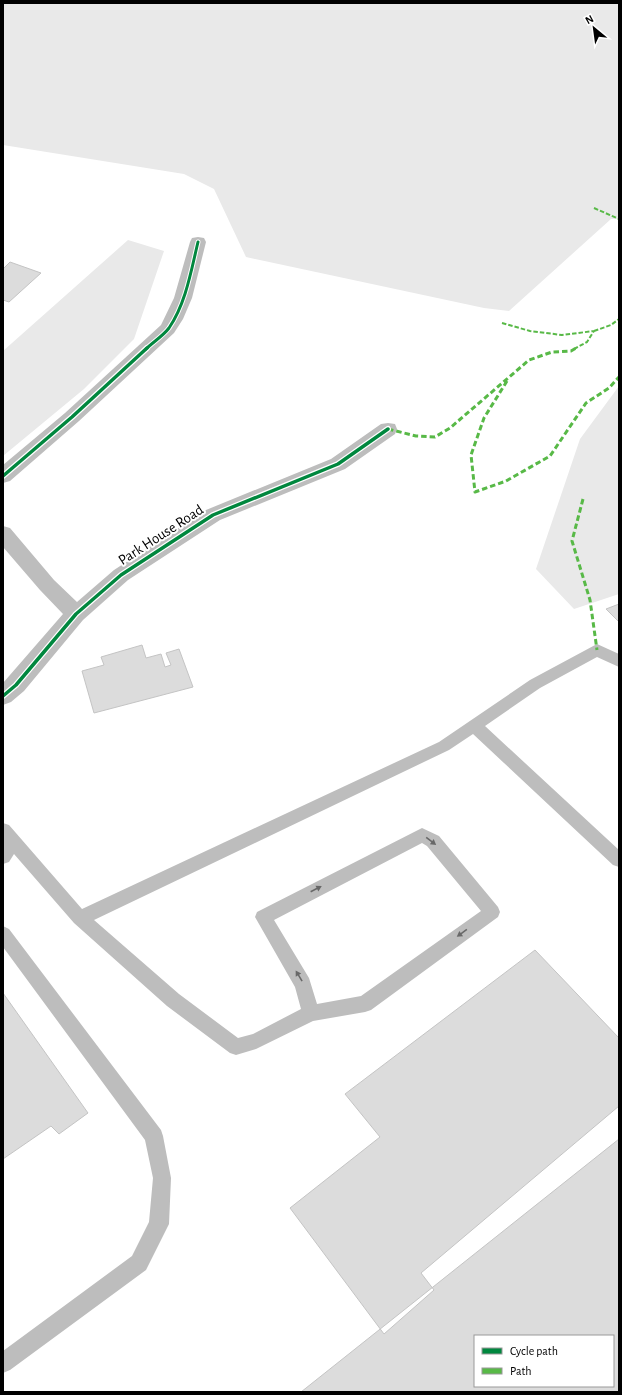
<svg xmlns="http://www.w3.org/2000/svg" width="622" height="1395" viewBox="0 0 622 1395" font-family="'Alegreya Sans',sans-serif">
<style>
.green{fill:#e9e9e9}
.building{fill:#dcdcdc;stroke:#c4c4c4;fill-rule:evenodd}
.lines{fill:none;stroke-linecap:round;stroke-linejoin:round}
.service{fill:#bdbdbd;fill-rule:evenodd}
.minor{fill:#bdbdbd;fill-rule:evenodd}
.quiet-far1{stroke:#58b947;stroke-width:2;stroke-dasharray:4.5 2;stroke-linecap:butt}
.quiet{stroke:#58b947;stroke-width:3;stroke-dasharray:5.5 3;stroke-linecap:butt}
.cycleway-far1-casing{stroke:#fff;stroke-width:5}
.cycleway-casing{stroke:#fff;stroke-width:6}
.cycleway-far1{stroke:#00873e;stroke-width:3}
.cycleway{stroke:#00873e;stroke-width:3.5}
.oneway{fill:#686868}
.labels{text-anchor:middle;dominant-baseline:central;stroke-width:4;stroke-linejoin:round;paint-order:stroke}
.street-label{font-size:15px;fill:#000;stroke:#fff}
</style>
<rect width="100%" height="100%" fill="#fff"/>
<path class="green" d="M3 3H619V219H611L509 311 484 308 246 257 214 189 184 174 3 145Z
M128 240 164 251 134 339 84 389 3 456V351Z
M619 386V594L574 609 536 569 580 439Z"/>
<path class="building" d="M10 262 41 273 9 302 3 300V269Z
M619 604V622L606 609Z
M142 645 146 658 161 654 165 667 171 665 166 653 179 649 193 687 94 713 82 671 104 665 101 657Z
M535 950 619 1038V1106L421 1273 434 1290 384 1334 290 1208 380 1137 345 1094Z
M3 993 88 1113 59 1134 51 1126 3 1159Z
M619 1139V1392H301ZM475 1336H613V1386H475Z"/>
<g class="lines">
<path class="service" d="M597 644 619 654V667L597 657 540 688 485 726 619 850V867L613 865 473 734 449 750 94 920 179 994 238 1038 253 1034 301 1009 295 987 255 917 257 912 422 828 439 836 498 907 500 912 498 917 371 1010 365 1012 313 1021 256 1049 236 1055 230 1053 167 1006 74 923 14 854 9 862 3 864V823L9 825 82 909 439 742 530 680ZM422 843 427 846 481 911 361 996 317 1004 309 978 274 920Z
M3 926 9 929 161 1130 163 1136 171 1178 169 1224 146 1270 10 1370 3 1373V1351L132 1256 149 1222 153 1178 145 1140 3 947Z"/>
<path class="minor" d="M198 237 204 238 206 242 192 298 183 319 174 333 79 421 10 481 3 483V465L65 413 161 325 174 298 190 242 192 238Z
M388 423 395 424 397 429 395 434 345 469 220 520 128 580 83 620 24 691 11 702 3 705V683L63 614 40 590 3 547V526L10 528 54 580 77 602 114 570 206 510 331 459 381 424Z"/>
<path class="quiet-far1" d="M594 208 619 219
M502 323 530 331 562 335 594 331 587 342 574 349
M594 331 611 325 619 319"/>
<path class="quiet" d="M507 381 484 418 471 455 475 492 506 481 550 456 586 403 609 388 619 377
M388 429 416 436 435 437 450 428 529 360 552 352 571 351 576 348
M583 499 572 541 590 600 597 650"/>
<defs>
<path id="cycleway-far1" d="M146 349C153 342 163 336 169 328 186 303 191 271 198 242"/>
<path id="cycleway" d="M3 476 72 417 147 348
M3 696 16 685 76 614 121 575 213 515 338 464 388 429"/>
</defs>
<use href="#cycleway-far1" class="cycleway-far1-casing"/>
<use href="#cycleway" class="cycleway-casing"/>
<use href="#cycleway-far1" class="cycleway-far1"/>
<use href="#cycleway" class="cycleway"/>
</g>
<defs><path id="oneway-solid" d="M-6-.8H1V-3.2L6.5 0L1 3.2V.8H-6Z"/></defs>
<g class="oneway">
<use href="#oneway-solid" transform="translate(431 841) rotate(37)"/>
<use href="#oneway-solid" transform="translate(316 889) rotate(-27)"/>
<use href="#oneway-solid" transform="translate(462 933) rotate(144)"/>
<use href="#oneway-solid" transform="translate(299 976) rotate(-121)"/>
</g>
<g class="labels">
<g class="street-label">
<text transform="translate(161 535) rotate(-33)">Park House Road</text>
</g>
</g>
<rect width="622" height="1395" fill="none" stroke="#000000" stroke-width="8"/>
<rect x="474" y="1335" width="140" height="52" fill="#ffffff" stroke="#999999"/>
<rect x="482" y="1348" width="20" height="6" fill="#00873e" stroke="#999999"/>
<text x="510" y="1355" font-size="12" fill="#000000">Cycle path</text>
<rect x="482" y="1368" width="20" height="6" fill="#58b947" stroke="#999999"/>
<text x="510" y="1375" font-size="12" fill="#000000">Path</text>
<g transform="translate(594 28) rotate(331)" stroke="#ffffff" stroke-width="3" paint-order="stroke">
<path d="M0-3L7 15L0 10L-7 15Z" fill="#000000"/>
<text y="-6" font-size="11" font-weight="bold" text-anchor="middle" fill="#000000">N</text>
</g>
</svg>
